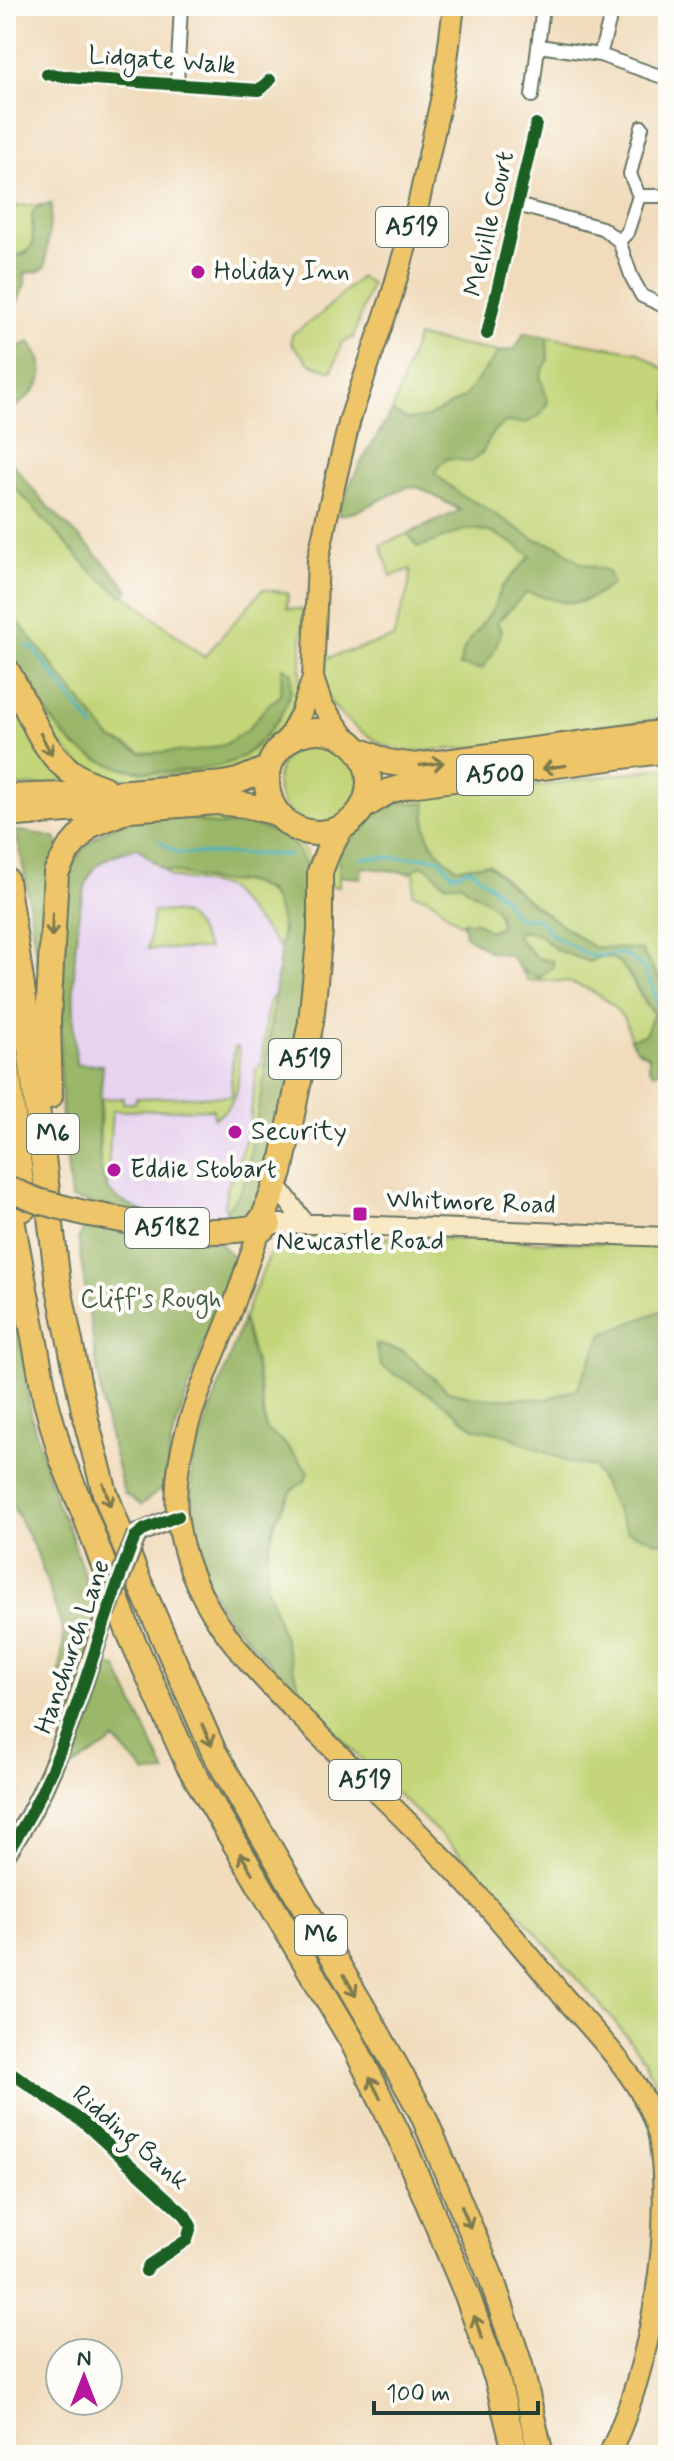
<svg xmlns="http://www.w3.org/2000/svg" width="674" height="2461" viewBox="0 0 674 2461" font-family="Mynerve,sans-serif">
<style>
.built{fill:#e7d2ef}
.green{fill:#c3d578;stroke:#718956;stroke-width:2}
.forest{fill:#9ab668;stroke:#5c7a4e;stroke-width:2}
.lines{fill:none;stroke-linecap:round;stroke-linejoin:round}
.stream{stroke:#45b4bf;stroke-width:3}
.street-casing{stroke:#687463;stroke-width:16}
.secondary-casing{stroke:#687463;stroke-width:22}
.primary-casing{stroke:#687463;stroke-width:24}
.highway-casing{stroke:#687463;stroke-width:28}
.street{stroke:#fff;stroke-width:12}
.secondary{stroke:#f8e8c3;stroke-width:18}
.primary{stroke:#eec569;stroke-width:20}
.highway{stroke:#eec569;stroke-width:24}
.secondary-bridge-casing{stroke:#687463;stroke-width:22;stroke-linecap:butt}
.highway-bridge-casing{stroke:#687463;stroke-width:28;stroke-linecap:butt}
.secondary-bridge{stroke:#f8e8c3;stroke-width:18}
.highway-bridge{stroke:#eec569;stroke-width:24}
.cycleway-casing{stroke:#fdfcf7;stroke-width:17}
.cycleway{stroke:#1b5e20;stroke-width:12}
.oneway{stroke:#7c7a4c}
.poi-dot{fill:#b5179e;stroke:#fdfcf7;stroke-width:3}
.labels{text-anchor:middle;dominant-baseline:central;stroke-width:8;stroke-linejoin:round;paint-order:stroke}
.shield{fill:#fdfcf7;stroke:#62766e;stroke-width:2}
.shield-label{font-size:24px;font-weight:bold;fill:#1f3d34}
.street-label{font-size:26px;fill:#1f3d34;stroke:#fdfcf7}
.poi-label{font-size:26px;fill:#1f3d34;stroke:#fdfcf7;text-anchor:start}
.park-label{font-size:26px;fill:#405b42;stroke:#fdfcf7}
</style>
<rect width="100%" height="100%" fill="#fdfcf7"/>
<filter id="ink" filterUnits="userSpaceOnUse"><feTurbulence type="fractalNoise" baseFrequency=".0125" numOctaves="2"/><feDisplacementMap in="SourceGraphic" scale="16" xChannelSelector="R" yChannelSelector="G"/><feConvolveMatrix kernelMatrix="1 2 1 2 8 2 1 2 1" color-interpolation-filters="sRGB"/></filter>
<filter id="wash" filterUnits="userSpaceOnUse"><feTurbulence type="fractalNoise" baseFrequency=".006" numOctaves="4" result="noise"/><feDisplacementMap in="SourceGraphic" scale="32" xChannelSelector="R" yChannelSelector="G"/><feGaussianBlur stdDeviation="1.8" result="paint"/><feColorMatrix in="noise" values="0 0 0 0 0 0 0 0 0 0 0 0 0 0 0 0 0 1.4 0 .05"/><feComposite in="paint" operator="in"/></filter>
<g filter="url(#wash)">
<rect width="100%" height="100%" fill="#f0dbbb"/>
<path class="built" d="M138 848 172 877 226 887 280 948 265 1073 235 1225 151 1215 123 1203 107 1188 99 1168 103 1065H76L74 974 81 901 93 870 111 855Z"/>
<path class="green" d="M52 204 38 207C34 237 41 253 6 258V207Z
M360 277 371 284 353 338 342 342 332 371 310 364 291 343 292 334 321 314Z
M524 333 638 352 668 372V718L556 733 523 744 408 752C381 748 341 722 327 696 322 687 325 670 324 659L393 638 409 586 411 569 391 576 381 545 461 511 420 488 409 486 355 512 338 515 342 503 392 412 417 337 520 356Z
M6 472 94 570 204 657 263 589 288 593 287 608 303 610 300 691 288 721 253 760C232 775 200 774 175 775 151 777 123 783 101 775 58 761 28 693 6 656V643L22 674 75 747 166 772 207 767 236 759 279 719 291 692 281 696 269 715 204 760 126 758 6 623Z
M6 690 78 785 6 786Z
M277 783a41 41 0 1 1 82 0a41 41 0 1 1-82 0Z
M668 767V993L641 950 593 947 528 901 489 864 457 868C428 849 424 836 425 803H399L343 847 339 856V887L328 886 329 865 351 831 373 813 396 798 457 790 491 791 524 788Z
M214 812 256 816 297 840 306 852 310 863 308 890 228 826 214 825 178 816Z
M421 865 431 870 445 884H462C478 900 501 900 500 926L489 932 477 922 463 923 464 925C439 913 442 899 413 894L415 874 410 873Z
M163 869C179 873 196 878 212 881 224 882 238 879 249 883 279 891 285 921 280 948L226 887 171 877Z
M153 911C192 911 190 916 208 949H148Z
M520 931 537 933 557 950 571 954 611 958 623 965 646 1005 655 1013 645 1035 630 1039C628 1009 594 988 567 982 554 980 541 982 528 980L522 971 539 977 537 958 516 936Z
M274 996 265 1073 247 1171 241 1191 226 1211 224 1205 227 1186 235 1171 249 1128 256 1070 262 1061 266 1016 270 1000Z
M235 1047H238L239 1051C239 1079 242 1103 214 1118L213 1109 112 1111 107 1188 99 1168 101 1099 123 1098V1103H135L136 1098 232 1096 231 1072Z
M278 1235 668 1245V2115L645 2060 607 2012 501 1893 352 1750 303 1699 266 1584 267 1555 275 1521 292 1489 305 1481 308 1471 283 1442 266 1431 256 1367 243 1319Z"/>
<path class="forest" d="M52 204 45 267 40 271 25 273V284L17 303 6 304V258L26 254 33 245 32 213 38 207Z
M524 333 547 337 548 360 540 376 548 402 540 415 526 423 506 422 493 432 482 453 471 462 448 458 439 466 435 474 462 496 481 505 534 539 559 546 579 562 608 571 612 584C578 612 566 603 527 592L497 622 501 631 494 652 482 669 459 666 465 647 493 609 502 587 531 556C514 543 489 526 467 530 451 533 435 543 418 547L408 534 461 510 420 488 409 486 355 512 338 515C349 479 372 444 392 412L408 420 428 417 463 398 499 352 515 349Z
M30 342C58 380 35 390 6 415V374L15 348Z
M6 456C19 470 29 486 42 500 71 530 102 558 129 590L122 596 91 571 12 484 6 481Z
M6 606 110 738 142 753 196 751 224 745 248 729 268 705 280 696 283 667 292 672C291 680 292 688 289 696 283 718 257 750 236 760 211 771 153 776 127 769 112 766 90 757 77 748 60 736 10 662 6 642 4 631 6 617 6 606Z
M399 803H426C422 834 431 850 457 868L488 864 528 901 593 947 641 950 668 993V1075L659 1070 654 1073 649 1068V1056L636 1049 630 1039 645 1035 654 1013C636 995 624 940 589 962L557 950 537 933 520 931 516 936 537 958 553 961V967L539 978 522 971 510 956 489 951 465 935 463 922H477L489 931 500 926C501 900 478 900 462 884H445L431 870 421 865 410 873 362 867 361 878 339 876V856L343 847 384 807Z
M178 816 214 825H252L280 834 295 846 306 866 310 935 294 1055 266 1185 246 1218 229 1219 226 1211 241 1191 247 1171 265 1073 283 931 276 904 268 891 248 882 213 881 163 869 137 848C122 853 104 856 94 869 69 900 73 1024 76 1064L103 1065C101 1093 92 1168 108 1189 119 1203 136 1208 151 1215L71 1199 62 1116 60 1057 65 883C73 853 97 831 126 821 141 816 162 817 178 816Z
M16 831C30 831 41 837 55 838L59 848 46 964 37 965 26 881Z
M85 1227 147 1237 218 1242 233 1257 171 1442 164 1487 141 1505 124 1493 104 1415 78 1239Z
M6 1250 32 1419 57 1504 70 1531 98 1619 86 1649 104 1665 117 1668 166 1773 146 1774 115 1740 54 1780 70 1728 69 1696 60 1674 64 1634 37 1553 6 1493Z
M668 1308V1542H658L627 1531 594 1467 570 1463 506 1435 474 1428 438 1399 381 1366 375 1344 403 1351 448 1391 479 1398 547 1399 577 1389 603 1334Z
M243 1319 256 1367 266 1430 283 1442 308 1471 305 1481 292 1490 275 1521 267 1555 266 1584 303 1699 225 1615 210 1588 195 1552 192 1520 191 1466Z"/>
<g class="lines">
<path class="stream" d="M26 647H32L94 728
M160 842 178 853 289 855
M361 858 429 857 440 859 452 874C460 875 463 869 471 869L502 896 514 914 519 918H537L554 936 590 956 624 954 645 969 654 991 661 1018 663 1045 668 1052"/>
</g>
</g>
<g filter="url(#ink)">
<g class="lines">
<defs>
<path id="street" d="M301 8V6
M539 46 600 55 668 79
M600 55 609 22V6
M47 74 78 78 259 90 270 80
M177 84 181 6
M532 96 543 6
M6 136 7 134
M639 196H668
M517 205 602 228 619 241 632 278 642 296 668 308
M619 241 627 233 639 196 630 174 642 127
M487 334 536 124
M6 2069 83 2122 185 2215 191 2226 187 2240 149 2265 146 2271"/>
<path id="secondary" d="M282 1192 305 1224
M271 1224H326L668 1237
M137 1534 178 1516
M6 1854C56 1781 79 1696 106 1613"/>
<path id="primary" d="M313 678 322 705 348 741
M286 742 301 713 313 678 318 560 328 512 350 419 391 298 419 201 443 91 454 6
M271 1224 258 1235C248 1261 240 1289 230 1315 206 1378 171 1445 177 1513 186 1605 249 1664 310 1726 364 1780 420 1832 471 1888 503 1923 533 1960 563 1996 599 2037 645 2082 659 2136 674 2234 651 2366 609 2455"/>
<path id="highway" d="M6 669C36 718 42 769 103 788
M267 782a51 51 0 1 1 102 0a51 51 0 1 1-102 0Z
M357 749 387 762 415 766 668 732
M6 797 116 793 223 784 238 781 269 768
M363 807 389 791 410 785 668 750
M6 815 79 809H130L216 802 245 805 277 813
M6 880 25 1007 58 1283 86 1420 105 1493 136 1575 214 1752 373 2025 423 2115 492 2280 520 2365 541 2455
M6 1058 24 1208
M50 1096 48 1020 56 873 68 850 89 826 130 809
M6 1187 46 1402 62 1459 87 1520 128 1630 188 1764 352 2041 403 2144 467 2295 497 2379 516 2455
M84 1213C147 1224 204 1240 267 1225
M251 1229 260 1222 265 1214 280 1173 311 1022 320 931V872L328 851 341 828"/>
</defs>
<use href="#street" class="street-casing"/>
<use href="#secondary" class="secondary-casing"/>
<use href="#primary" class="primary-casing"/>
<use href="#highway" class="highway-casing"/>
<use href="#street" class="street"/>
<use href="#secondary" class="secondary"/>
<use href="#primary" class="primary"/>
<use href="#highway" class="highway"/>
<defs>
<path id="secondary-bridge" d="M106 1613 137 1534"/>
<path id="highway-bridge" d="M6 1188 38 1201 84 1213"/>
</defs>
<use href="#secondary-bridge" class="secondary-bridge-casing"/>
<use href="#highway-bridge" class="highway-bridge-casing"/>
<use href="#secondary-bridge" class="secondary-bridge"/>
<use href="#highway-bridge" class="highway-bridge"/>
<defs>
<path id="cycleway" d="M47 74 78 78 259 90 270 80
M487 334 536 124
M6 1854C71 1759 92 1643 135 1537L145 1529 178 1516
M6 2069 83 2122 185 2215 191 2226 187 2240 149 2265 146 2271"/>
</defs>
<use href="#cycleway" class="cycleway-casing"/>
<use href="#cycleway" class="cycleway"/>
</g>
<defs><path id="oneway-shaft" d="M-6 0H5M1.5-3L5.5 0L1.5 3" fill="none" stroke-width="1.6" stroke-linecap="round" stroke-linejoin="round" transform="scale(2)"/></defs>
<g class="oneway">
<use href="#oneway-shaft" transform="translate(46 744) rotate(62)"/>
<use href="#oneway-shaft" transform="translate(432 764) rotate(-7)"/>
<use href="#oneway-shaft" transform="translate(554 767) rotate(172)"/>
<use href="#oneway-shaft" transform="translate(52 925) rotate(92)"/>
<use href="#oneway-shaft" transform="translate(107 1495) rotate(72)"/>
<use href="#oneway-shaft" transform="translate(207 1735) rotate(66)"/>
<use href="#oneway-shaft" transform="translate(246 1863) rotate(-121)"/>
<use href="#oneway-shaft" transform="translate(350 1985) rotate(60)"/>
<use href="#oneway-shaft" transform="translate(375 2088) rotate(-117)"/>
<use href="#oneway-shaft" transform="translate(466 2217) rotate(67)"/>
<use href="#oneway-shaft" transform="translate(478 2327) rotate(-109)"/>
</g>
</g>
<g class="poi-dot">
<circle cx="198" cy="272" r="8"/>
<circle cx="235" cy="1132" r="8"/>
<circle cx="114" cy="1170" r="8"/>
<rect x="352" y="1206" width="16" height="16" rx="4"/>
</g>
<g class="labels">
<g class="shield">
<rect x="376" y="207" width="72" height="40" rx="6"/>
<rect x="457" y="755" width="76" height="40" rx="6"/>
<rect x="269" y="1039" width="72" height="40" rx="6"/>
<rect x="27" y="1114" width="52" height="40" rx="6"/>
<rect x="125" y="1208" width="84" height="40" rx="6"/>
<rect x="329" y="1760" width="72" height="40" rx="6"/>
<rect x="295" y="1915" width="52" height="40" rx="6"/>
</g>
<g class="shield-label">
<text x="412" y="227">A519</text>
<text x="495" y="775">A500</text>
<text x="305" y="1059">A519</text>
<text x="53" y="1134">M6</text>
<text x="167" y="1228">A5182</text>
<text x="365" y="1780">A519</text>
<text x="321" y="1935">M6</text>
</g>
<g class="street-label">
<text transform="translate(162 61) rotate(4)">Lidgate Walk</text>
<text transform="translate(490 224) rotate(-77)">Melville Court</text>
<text transform="translate(471 1203) rotate(2)">Whitmore Road</text>
<text transform="translate(73 1647) rotate(-71)">Hanchurch Lane</text>
<text transform="translate(130 2138) rotate(41)">Ridding Bank</text>
</g>
<g class="poi-label">
<text x="214" y="272">Holiday Inn</text>
<text x="251" y="1132">Security</text>
<text x="130" y="1170">Eddie Stobart</text>
<text x="360" y="1242" text-anchor="middle">Newcastle Road</text>
</g>
<g class="park-label">
<text x="151" y="1300">Cliff's Rough</text>
</g>
</g>
<rect width="674" height="2461" fill="none" stroke="#fdfcf7" stroke-width="32"/>
<g transform="translate(84 2377)"><circle r="38" fill="#fdfcf7" stroke="#a4b0a9" stroke-width="2"/>
<path d="M0-6L14 30L0 20L-14 30Z" fill="#b5179e"/>
<text y="-12" font-size="22" font-weight="bold" text-anchor="middle" fill="#1f3d34">N</text>
</g>
<path d="M374 2401v12h164v-12" fill="none" stroke="#1f3d34" stroke-width="4"/>
<text x="386" y="2401" font-size="24" fill="#1f3d34" stroke="#fdfcf7" stroke-width="6" paint-order="stroke">100 m</text>
</svg>
